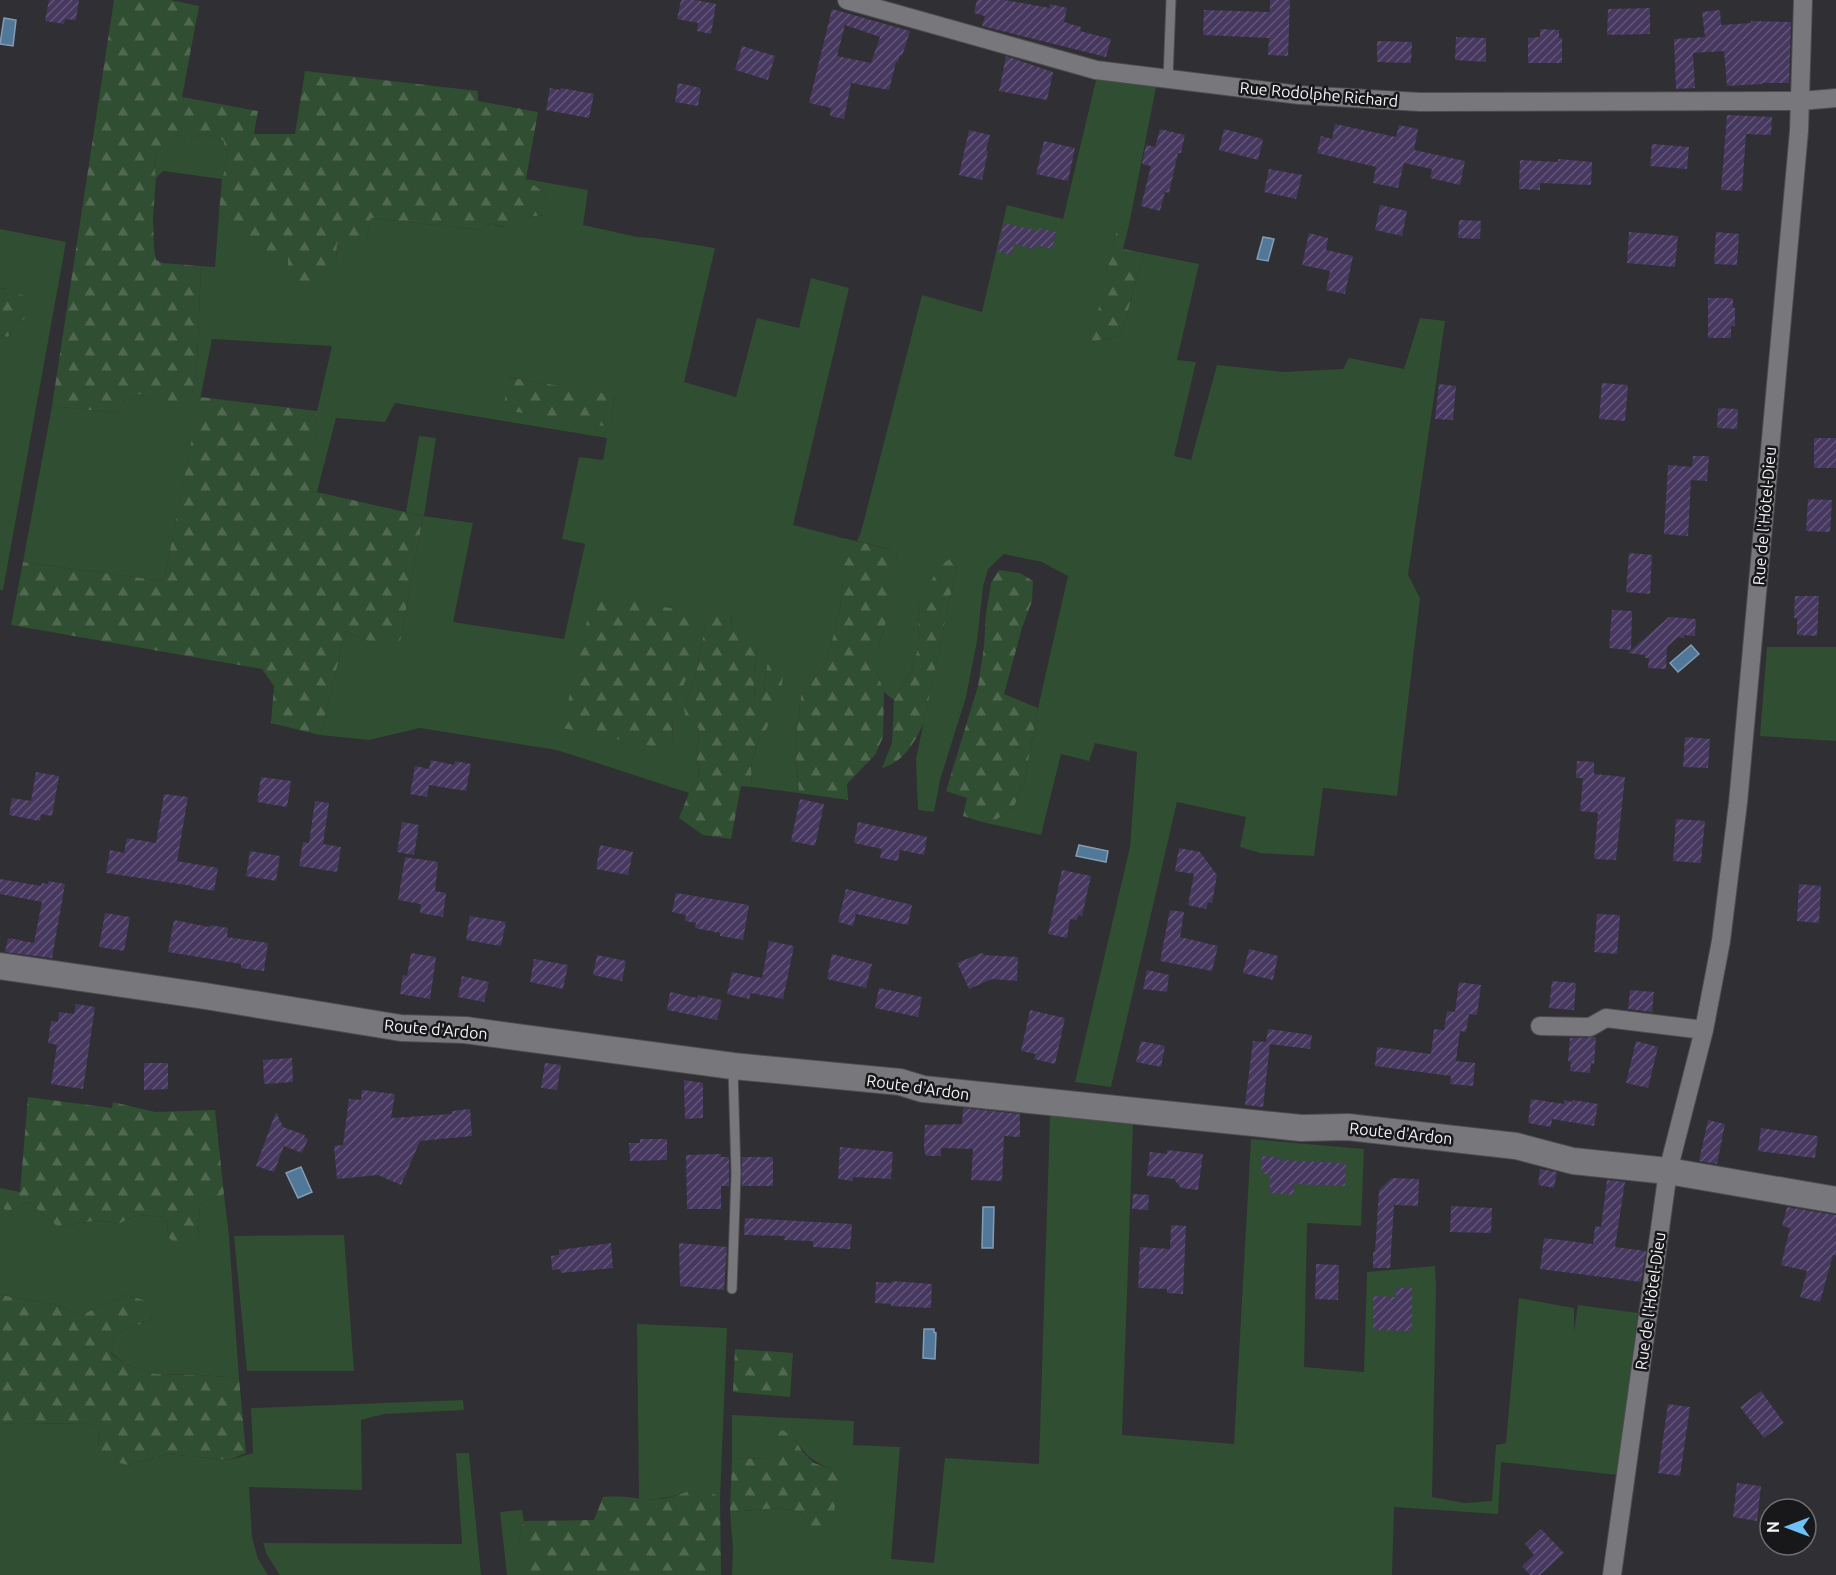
<svg xmlns="http://www.w3.org/2000/svg" width="1836" height="1575" viewBox="0 0 1836 1575" font-family="Ubuntu,sans-serif">
<style>
.grass{fill:#304e31;fill-rule:evenodd}
.forest{fill:url(#forest-firs)}
.water{fill:#527899;stroke:#839db5;stroke-width:1.5}
.building{fill:url(#building-hatch);fill-rule:evenodd}
.lines{fill:none;stroke-linecap:round;stroke-linejoin:round}
.lane-casing{stroke:#4d4c50;stroke-width:11}
.street-casing{stroke:#4d4c50;stroke-width:20}
.secondary-casing{stroke:#4d4c50;stroke-width:28}
.lane{stroke:#78777c;stroke-width:9}
.street{stroke:#78777c;stroke-width:18}
.secondary{stroke:#78777c;stroke-width:26}
.labels{text-anchor:middle;dominant-baseline:central;stroke-width:5;stroke-linejoin:round;paint-order:stroke}
.street-label{font-size:16px;fill:#f4f3f6;stroke:#181719}
</style>
<defs>
<pattern id="forest-firs" width="22" height="20" patternUnits="userSpaceOnUse" patternTransform="scale(1.5)"><rect width="22" height="20" fill="#304e31"/><path d="M5 1l3.5 6h-7zM16 11l3.5 6h-7z" fill="#4f684f"/></pattern>
<pattern id="building-hatch" width="6" height="6" patternUnits="userSpaceOnUse" patternTransform="scale(1.5)"><rect width="6" height="6" fill="#473860"/><path d="M-1 1l2-2M0 6l6-6M5 7l2-2" fill="none" stroke="#625577"/></pattern>
</defs>
<rect width="100%" height="100%" fill="#302f33"/>
<path class="grass" d="M1097 76 1156 87 1130 220 1116 233 1092 342 1121 336 1144 253 1199 264 1177 360 1196 362 1174 456 1191 460 1217 365 1285 372 1343 369 1349 358 1404 369 1420 318 1445 321 1408 575 1420 598 1397 796 1323 788 1314 856 1260 853 1240 847 1246 817 1177 802 1111 1087 1075 1082 1130 847 1137 752 1095 743 1089 761 1061 754 1041 835 982 822 997 819 1014 807 1025 778 1038 708 1068 576 1042 562 1004 554 988 569 983 587 977 641 966 697 940 780 934 812 918 810 916 759 957 565 919 600 918 648 911 672 894 700 884 692 877 672V649L885 626 897 551 857 541 861 532 922 295 982 312 1007 205 1063 219Z
M170 130 187 138 205 134 223 140 228 158 222 179 163 171 156 178 154 162Z
M526 179 588 190 583 225 637 237 653 238 715 248 684 382 736 397 757 318 799 328 811 278 849 288 793 525 843 538V583L840 609 827 661 801 695 795 745 799 793 752 787 751 763 759 740 766 730 767 665 764 692 755 706 754 673 757 646 732 631 731 614H708L695 678 684 707 699 728 697 759 699 778 689 793 557 750 420 728 369 740 320 735 346 631 372 643H400L423 516 406 512 419 436 436 438 424 516 473 523 453 622 564 639 585 544 562 539 579 457 603 460 607 438 395 403 385 422 336 418 317 492 311 491 317 411 332 346 212 339 164 581 23 562 52 406 118 413 125 400 140 394 157 404 192 395 197 361 201 266 215 267 219 213 239 234 336 260 337 244 343 241 367 236 371 218 482 230 490 223 503 227 524 217 545 215 547 195ZM508 377 615 396 610 426 505 410ZM593 595 678 698 673 719 672 742Z
M0 229 66 242 3 590H0V335L8 337 17 323 24 319 5 289 0 288Z
M1767 647H1836V741L1760 736Z
M1050 1115 1133 1123 1122 1435 1234 1444 1251 1139 1364 1149 1361 1226 1307 1223 1304 1367 1364 1372 1367 1272 1435 1266 1436 1288 1432 1497 1465 1503 1492 1501 1496 1445 1506 1443 1519 1298 1574 1308V1332L1578 1305 1638 1313 1618 1475 1501 1462 1498 1514 1394 1507 1392 1575H732L733 1549 730 1512 778 1508 800 1512 810 1526 833 1516 835 1501 831 1469C813 1462 804 1454 794 1438L770 1458 732 1459V1415L854 1421 853 1445 900 1447 891 1559 934 1563 945 1458 1039 1464Z
M224 1194 229 1236 239 1378 199 1375 155 1374 127 1365 111 1353 115 1334 152 1319 146 1301 126 1295 81 1315 54 1304 0 1295V1207L8 1211 29 1202 58 1227 98 1220 118 1224 138 1215 166 1217 169 1238H198L200 1205Z
M344 1235 354 1371H247L234 1236Z
M637 1324 727 1328 720 1498C698 1485 686 1494 663 1498 655 1500 647 1499 639 1499Z
M463 1400 464 1410 384 1414 361 1420 362 1490 249 1487 252 1537 258 1559 268 1575H0V1423L17 1424 90 1423 98 1430 99 1446 128 1465 168 1454 229 1460 253 1453 251 1408Z
M456 1453H469L481 1575H280L267 1555 263 1543 462 1544Z
M522 1510 524 1521 519 1538 532 1575H507L500 1512Z"/>
<path class="forest" d="M114 0H170L199 6 182 97 258 111 254 134H295L305 71 478 91V101L538 112 526 179 547 195 546 215 524 217 517 230 490 223 482 230 371 218 367 236 356 247 344 241 337 244 336 260 329 280 302 285 288 278V254L265 251 239 234 219 213 222 179 228 158 223 140 205 134 187 138 170 131 154 162 156 178 153 217 154 249 156 260 163 263 201 266 197 361 192 395 185 411 157 404 140 394 125 400 118 413 52 406Z
M1130 220 1123 249 1144 253 1121 336 1091 342 1116 233Z
M0 288 25 296 31 308 24 319 17 323 8 337 0 335Z
M507 377 615 395 610 427 504 410Z
M200 397 317 411 312 491 423 516 400 643H372L346 631 320 735 271 723 274 686 262 669 11 625 23 562 164 581Z
M843 538 897 551 893 585 885 626 877 649V672L884 692 883 737 875 755 847 784 848 800 799 793 795 745 801 695 827 661 840 609 843 583Z
M954 556 957 565 924 722C915 742 904 762 882 768L892 743 894 700 911 672 918 648 919 600 941 565Z
M999 570 1020 573 1033 581 1032 601 1022 628 1004 694 1038 708 1025 778 1014 807 997 819 982 822 963 816 967 798 946 791 978 686 984 647 986 613 991 583Z
M593 595 699 613 687 675 673 719 672 742 661 748 562 728Z
M708 613 731 614 732 631 745 632 757 646 754 673 755 705 764 692 767 665 777 657 784 669 780 699 766 730 759 740 751 763 752 787 741 786 731 839 703 835 679 818 689 793 699 777 697 759 699 728 686 723 684 707 695 678Z
M28 1097 112 1108 113 1102 155 1112 215 1110 224 1194 200 1205 198 1238 182 1248 169 1238 166 1217 138 1215 118 1224 98 1220 58 1227 29 1202 8 1211 0 1207V1188L20 1192Z
M0 1295 54 1304 81 1315 126 1295 147 1301 152 1319 115 1334 111 1354 127 1365 155 1374 199 1375 239 1378 246 1453 229 1460 168 1454 128 1465 103 1459 99 1446 98 1430 90 1423 17 1424 0 1423Z
M735 1349 793 1353 790 1397 733 1392Z
M783 1430 794 1438 802 1451 814 1463 831 1469 840 1483 833 1516 825 1533 810 1526 800 1512 778 1508 730 1512 732 1459 770 1458 779 1450 774 1434Z
M693 1490 711 1492 720 1498 721 1575H532L529 1570 519 1538 524 1521 594 1520 603 1497C624 1494 641 1501 661 1499 671 1498 683 1493 693 1490Z"/>
<path class="water" d="M4 18 16 20 13 46 0 44Z
M1263 237 1274 239 1268 261 1257 259Z
M1691 645 1699 654 1678 672 1670 663Z
M1079 845 1108 851 1106 862 1076 856Z
M301 1167 312 1192 298 1198 286 1173Z
M983 1207H994L993 1248H982Z
M924 1329H934V1332L936 1333 935 1359 923 1358Z"/>
<path class="building" d="M49 0H79L76 20 65 19 64 24 45 21Z
M681 0H695L716 4 711 34 697 31 698 23 677 19Z
M977 0H1004L1050 8V4L1067 8 1064 22 1081 27 1080 31 1111 39 1106 57 982 26 985 16 974 13Z
M1270 0H1290L1288 56 1268 55 1269 38 1203 35 1204 10 1270 12Z
M1650 8V34L1607 35 1608 9Z
M832 9 910 31 902 56 900 55 898 62H896L889 90 851 83 844 119 830 116 831 108 809 103ZM845 25 880 37 871 63 837 56Z
M1720 10 1721 25 1751 23V21L1791 22 1789 83H1762V84L1727 86 1724 51 1693 53 1695 88 1676 89 1674 39 1705 37 1702 12Z
M1540 29 1559 30V38H1562V63H1528V38L1540 37Z
M1456 37 1486 38V62L1455 60Z
M1377 41 1412 42 1411 63 1377 62Z
M742 46 775 56 768 80 735 70Z
M1006 56 1053 72 1047 100 999 91Z
M678 83 701 88 698 106 675 102Z
M550 88 560 90 561 88 594 94 589 118 546 110Z
M1727 115 1772 117 1771 135 1746 134 1742 191 1721 190Z
M1335 124 1396 137 1399 125 1418 129 1414 150 1465 161 1460 185 1430 178 1432 169 1404 163 1398 188 1373 183 1376 167 1317 153 1321 136 1332 139Z
M1160 129 1185 135 1181 153H1178L1169 193 1165 192 1160 211 1141 206 1151 166 1142 164 1146 145 1155 147Z
M1224 129 1263 139 1258 160 1219 150Z
M969 130 990 135 986 150 988 151 982 180 959 175Z
M1044 141 1075 148 1068 181 1036 174Z
M1652 144 1689 147 1687 169 1650 166Z
M1558 159 1592 162 1591 185 1540 183V190L1519 189 1520 160 1558 162Z
M1269 169 1302 175 1296 199 1264 192Z
M1380 205 1407 211 1402 236 1375 230Z
M1459 220 1481 221 1480 239 1458 238Z
M1004 223 1039 231V228L1056 232 1052 249 1036 245 1035 249 1014 244 1012 255 997 251Z
M1629 232 1678 236 1675 267 1627 263Z
M1716 232 1739 234 1737 265 1714 264Z
M1309 233 1328 238 1326 250 1353 256 1345 294 1326 290 1330 271 1302 265Z
M1708 298H1733V308H1735V326H1731V338H1708Z
M1602 383 1628 385 1625 421 1599 419Z
M1439 384 1456 386 1453 420 1435 419Z
M1718 408 1738 409 1737 429 1717 428Z
M1814 438H1836V468H1814Z
M1693 456H1709L1707 481 1691 480 1688 536 1664 534 1668 465 1692 467Z
M1808 499 1832 500 1830 532 1806 531Z
M1629 553 1652 555 1650 594 1626 592Z
M1795 596H1819L1817 636 1797 635V618H1794Z
M1612 610 1632 611 1631 650 1609 648Z
M1669 617 1696 619 1695 636 1684 635V638L1678 637 1667 647 1666 669 1648 668 1649 658H1645V655L1628 653Z
M1685 737 1710 739 1708 768 1683 767Z
M431 760 454 765 455 761 471 764 466 791 429 785 427 797 410 794 415 766 429 769Z
M1577 761 1594 762V774L1625 777 1616 860 1594 859 1598 813 1580 811 1583 778H1576Z
M36 772 59 776 52 816 41 814 40 821 9 815 12 798 31 801Z
M261 777 291 781 287 807 257 802Z
M164 794 188 797 177 861 218 868 214 891 192 887 193 886 106 873 110 850 124 853 127 838 156 843Z
M800 799 824 804 815 846 791 841Z
M315 801 329 803 323 844 341 847 337 872 299 866 303 842 309 843Z
M1676 819 1705 821 1701 863 1673 861Z
M402 822 419 825 414 855 397 852Z
M858 822 927 837 924 855 900 850 898 861 880 858 882 849 854 843Z
M600 845 633 852 628 875 596 869Z
M1179 848 1200 852 1217 875 1212 903 1208 902 1206 909 1188 905 1194 874 1175 871Z
M250 851 280 856 276 881 246 876Z
M405 857 438 862 435 891 446 893 443 917 420 913 421 904 398 900Z
M1062 870 1091 876 1082 916 1078 915 1077 920 1070 919 1067 938 1048 934Z
M0 879 41 886 42 883 48 884V881L65 884 52 958 5 952 8 938 34 943 42 902 0 894Z
M1799 884 1821 886 1819 923 1797 921Z
M846 889 912 905 908 925 856 914 853 926 838 922Z
M676 893 749 905 743 940 720 936V933L695 928 696 923 685 921 686 915 672 912Z
M1170 910 1184 912 1180 937 1218 946 1212 971 1160 961Z
M105 913 130 917 124 951 99 947Z
M1597 914 1620 915 1617 954 1594 952Z
M470 916 506 922 501 946 466 940Z
M174 920 209 927 210 925 228 928 227 937 268 943 264 971 241 968V964L168 952Z
M769 941 794 946 783 999 751 993 749 999 727 994 732 972 762 978Z
M1249 949 1278 956 1273 980 1243 973Z
M411 953 436 957 430 999 400 994 403 975 407 976Z
M982 953 984 955 1018 957 1017 981 992 979 969 989 957 963Z
M832 954 872 964 866 988 827 979Z
M597 955 626 961 622 981 593 975Z
M534 959 568 965 563 989 530 982Z
M1147 970 1169 975 1167 992 1143 989Z
M462 976 489 982 484 1002 458 997Z
M1552 981 1576 983 1574 1010 1549 1008Z
M1459 982 1481 985 1477 1015 1469 1014 1466 1032 1460 1031 1456 1061 1475 1063 1473 1086 1450 1084 1451 1076 1375 1066 1377 1047 1431 1054 1434 1029 1444 1030 1447 1011 1455 1012Z
M879 988 922 997 918 1017 875 1008Z
M1630 990 1654 992 1652 1012 1628 1009Z
M670 992 697 998 698 995 722 1000 717 1020 667 1010Z
M76 1004 95 1007 83 1089 51 1084 57 1045 48 1043 51 1021 58 1022 59 1012 74 1014Z
M1030 1010 1065 1018 1055 1064 1034 1059 1036 1054 1021 1051Z
M1268 1029 1312 1035 1310 1049 1270 1044 1263 1107 1245 1105 1253 1041 1266 1042Z
M1596 1037 1594 1064 1591 1063 1590 1073 1570 1071 1571 1062 1568 1061 1570 1038Z
M1141 1041 1165 1046 1161 1067 1136 1062Z
M1636 1041 1658 1047 1648 1088 1626 1083Z
M292 1058 293 1082 264 1084 263 1060Z
M144 1063H168V1089L144 1090Z
M545 1063 561 1065 557 1090 541 1088Z
M684 1080 703 1083V1118L685 1119Z
M362 1090 395 1094 391 1118 452 1114V1111L470 1109 472 1136 420 1141 401 1185 378 1175 337 1179 334 1146 343 1145 349 1099 361 1100Z
M1531 1099 1564 1104V1100L1572 1102 1573 1100 1598 1104 1594 1126 1552 1119 1551 1127 1528 1123Z
M963 1108 1020 1114V1137L1004 1136 1002 1181 971 1180 973 1149 941 1148V1156H926L924 1148 925 1125 962 1124Z
M276 1112 283 1127 305 1135 304 1137 308 1139 302 1153 284 1146 274 1172 256 1166Z
M1708 1120 1725 1124 1717 1164 1699 1161Z
M1761 1128 1818 1136 1815 1158 1758 1151Z
M640 1139H667V1160L630 1161 629 1143H640Z
M840 1147 893 1152 891 1179 853 1177V1181L838 1179Z
M1167 1150 1203 1154 1198 1190 1181 1188 1174 1179 1147 1176 1150 1152 1167 1154Z
M721 1154V1157H729V1186H721V1209H687L686 1155Z
M1262 1156 1279 1157V1160L1346 1163 1345 1186 1294 1184V1195L1270 1193V1174H1261Z
M742 1157H773V1186H742Z
M1540 1169 1557 1172 1554 1188 1538 1185Z
M1392 1178 1419 1179 1418 1206 1394 1205 1390 1268H1373V1252H1375L1379 1190Z
M1607 1180 1625 1182 1615 1247 1646 1251 1641 1282 1540 1269 1544 1238 1593 1244 1595 1226 1601 1227Z
M1133 1194 1149 1195 1148 1210 1132 1209Z
M1451 1206 1492 1208 1491 1233 1450 1232Z
M1787 1207 1836 1215V1256L1833 1255 1820 1302 1800 1297 1807 1271 1781 1265 1790 1228 1782 1226Z
M745 1218 852 1224 850 1249 813 1247V1241L784 1240 785 1236 744 1235Z
M1171 1225 1186 1226 1183 1294 1167 1293V1289L1138 1288 1140 1247 1170 1249Z
M611 1243 613 1268 561 1273 560 1269 552 1270 551 1256 559 1255V1250Z
M679 1243 727 1247 724 1290 680 1286Z
M1316 1264 1339 1265 1338 1300 1315 1299Z
M892 1281 932 1284 931 1308 891 1306V1304L875 1303 876 1282 892 1283Z
M1396 1288H1412V1331L1373 1330V1296L1396 1297Z
M1761 1391 1784 1423 1764 1438 1740 1407Z
M1668 1404 1690 1407 1680 1476 1658 1473Z
M1737 1483 1761 1486 1757 1521 1733 1517Z
M1541 1529 1564 1553 1540 1575H1530L1522 1566 1534 1555 1525 1544Z"/>
<g class="lines">
<defs>
<path id="lane" d="M1168 79 1171 0
M732 1289 736 1174 733 1069"/>
<path id="street" d="M847 0 1096 70 1300 95 1420 102 1801 101 1836 98
M1540 1026 1590 1027 1606 1018 1704 1030
M1612 1575 1668 1171 1704 1030 1721 941 1738 803 1799 131 1803 0"/>
<path id="secondary" d="M0 966 205 996 401 1028 465 1030 733 1066 900 1082 923 1089 1301 1128 1348 1127 1516 1146 1573 1161 1668 1171 1836 1200"/>
</defs>
<use href="#lane" class="lane-casing"/>
<use href="#street" class="street-casing"/>
<use href="#secondary" class="secondary-casing"/>
<use href="#lane" class="lane"/>
<use href="#street" class="street"/>
<use href="#secondary" class="secondary"/>
</g>
<g class="labels">
<g class="street-label">
<text transform="translate(1319 94) rotate(5)">Rue Rodolphe Richard</text>
<text transform="translate(1764 516) rotate(-85)">Rue de l'Hôtel-Dieu</text>
<text transform="translate(436 1029) rotate(5)">Route d'Ardon</text>
<text transform="translate(918 1087) rotate(8)">Route d'Ardon</text>
<text transform="translate(1401 1133) rotate(6)">Route d'Ardon</text>
<text transform="translate(1650 1301) rotate(-82)">Rue de l'Hôtel-Dieu</text>
</g>
</g>
<g transform="translate(1788 1527) rotate(270)"><circle r="28" fill="#181719" stroke="#706f71" stroke-width="1.5"/>
<path d="M0-4.5L10 22L0 15L-10 22Z" fill="#6ec2f3"/>
<text y="-9" font-size="16" font-weight="bold" text-anchor="middle" fill="#f4f3f6">N</text>
</g>
</svg>
